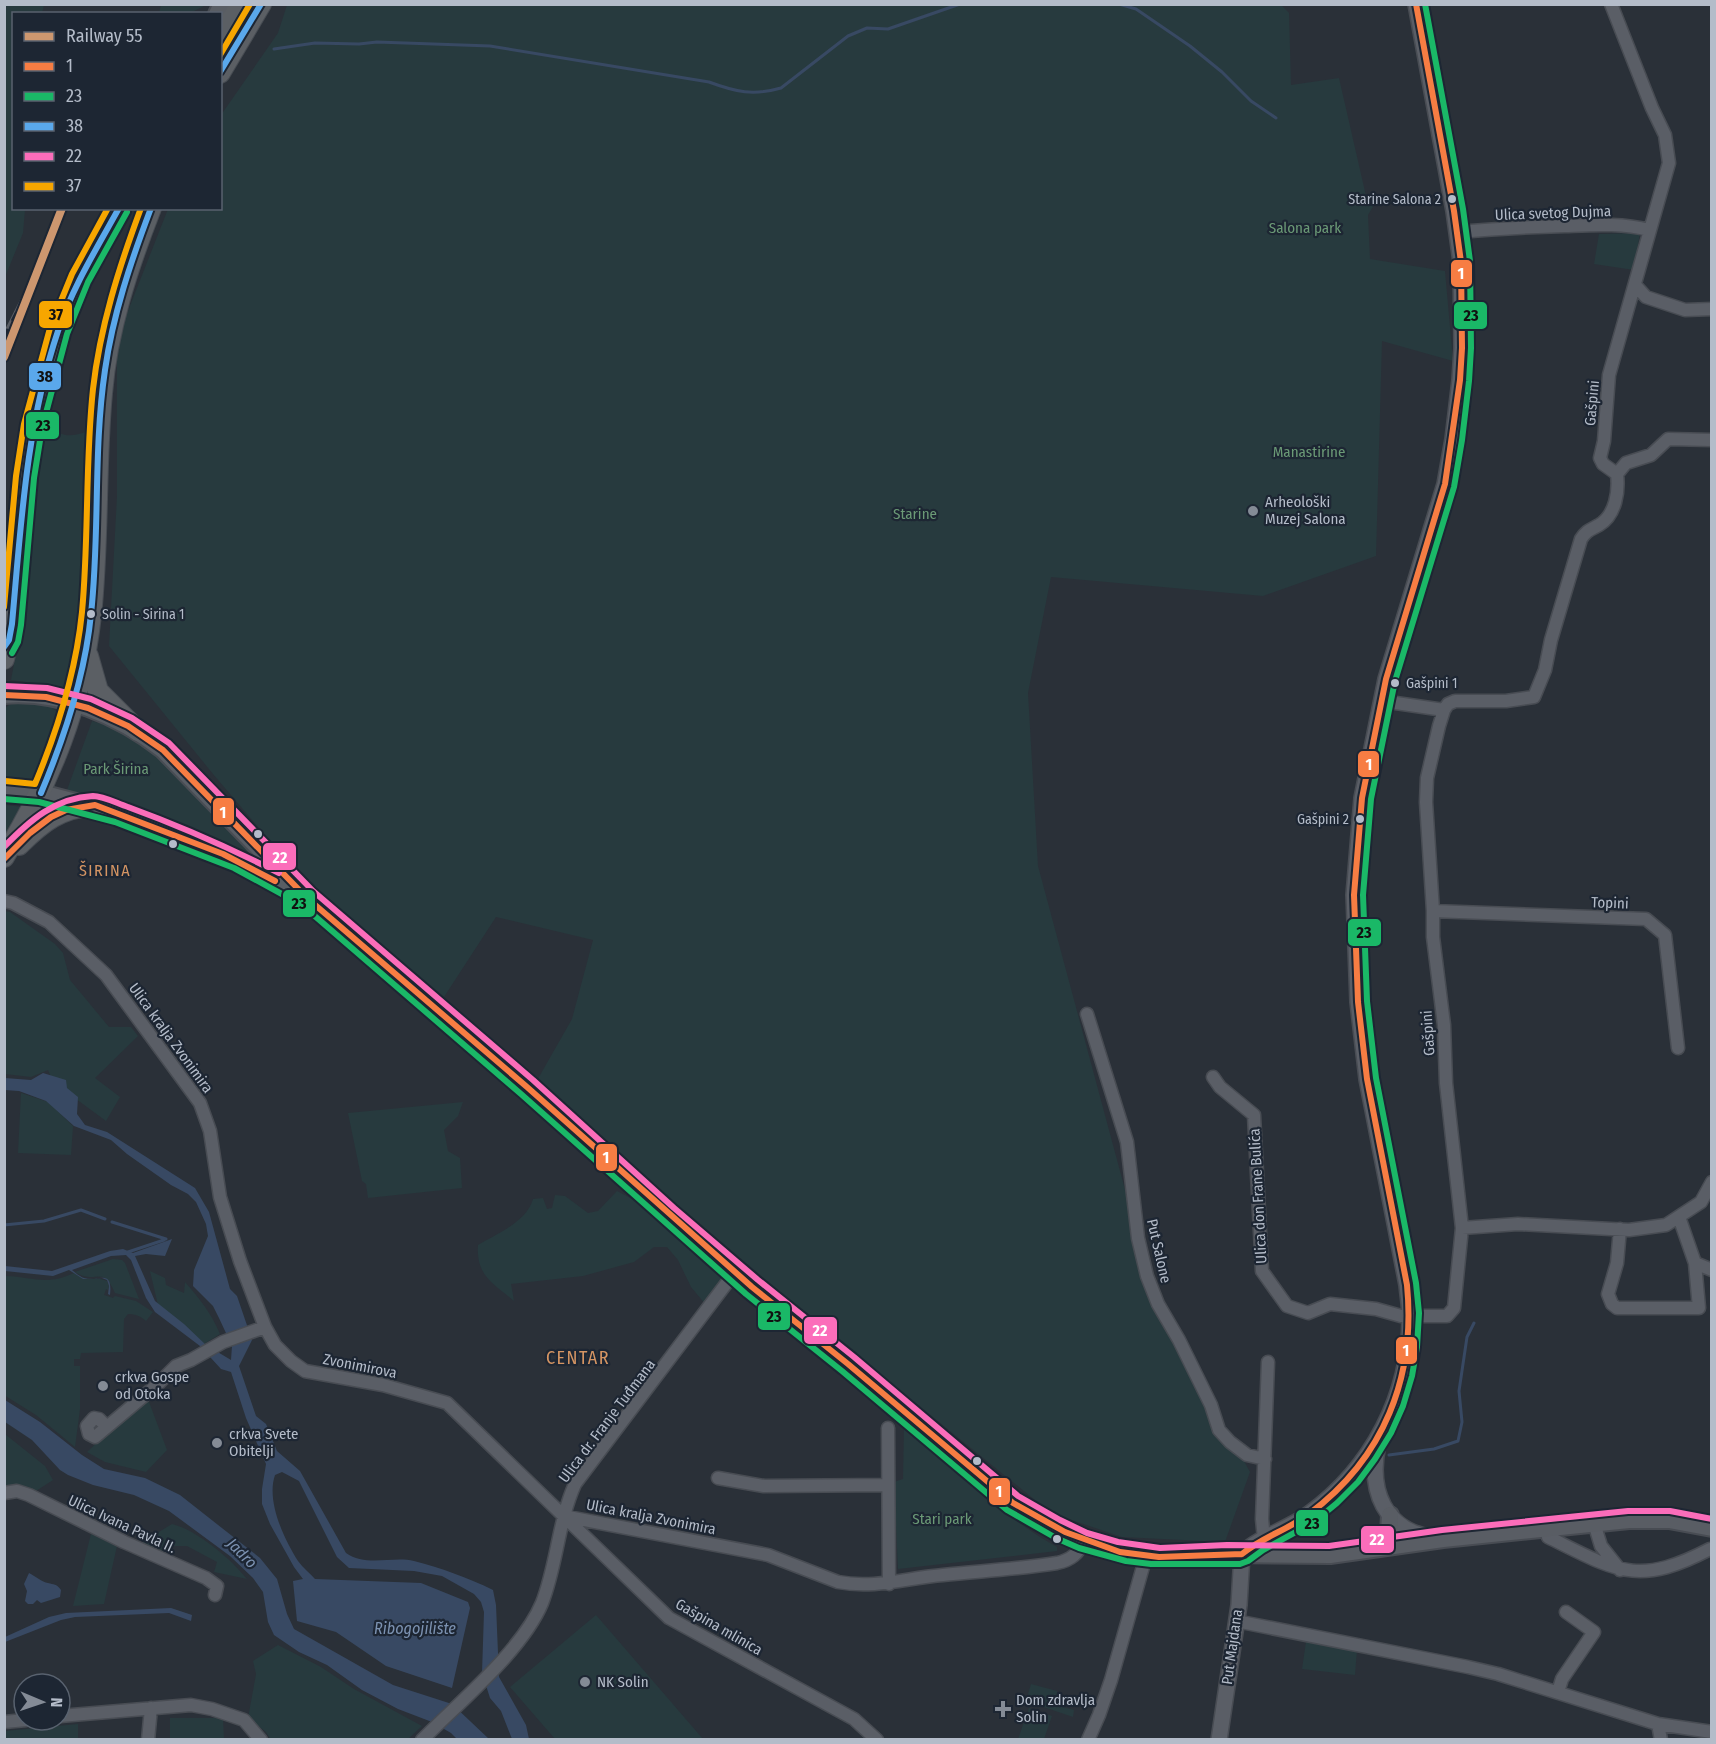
<svg xmlns="http://www.w3.org/2000/svg" width="1716" height="1744" viewBox="0 0 1716 1744" font-family="'Fira Sans Condensed',sans-serif">
<style>
.green{fill:#273a3e}
.water{fill:#384963}
.lines{fill:none;stroke-linecap:round;stroke-linejoin:round}
.stream{stroke:#384963;stroke-width:3}
.minor-casing{stroke:#484c53;stroke-width:15}
.tertiary-casing{stroke:#484c53;stroke-width:18}
.secondary-casing{stroke:#484c53;stroke-width:20}
.trunk-casing{stroke:#474c53;stroke-width:22}
.minor{stroke:#5a5e66;stroke-width:12}
.tertiary{stroke:#5a5e66;stroke-width:15}
.secondary{stroke:#595d64;stroke-width:16}
.trunk{stroke:#5b5f64;stroke-width:20}
.rail-casing{stroke:#595d64;stroke-width:5}
.rail{stroke:#1d2633;stroke-width:3;stroke-dasharray:9;stroke-linecap:butt}
.bus-1-casing{stroke:#1d2633;stroke-width:10}
.bus-2-casing{stroke:#1d2633;stroke-width:10}
.bus-3-casing{stroke:#1d2633;stroke-width:10}
.bus-4-casing{stroke:#1d2633;stroke-width:10}
.bus-5-casing{stroke:#1d2633;stroke-width:10}
.bus-1{stroke:#f77d43;stroke-width:6}
.bus-2{stroke:#1ab867;stroke-width:6}
.bus-3{stroke:#5aa8eb;stroke-width:6}
.bus-4{stroke:#fb6dba;stroke-width:6}
.bus-5{stroke:#f7a600;stroke-width:6}
.rail-1-casing{stroke:#1d2633;stroke-width:12}
.rail-1{stroke:#cd976f;stroke-width:8}
.bus-dot{fill:#b4bcc9;stroke:#1d2633;stroke-width:2}
.poi-dot{fill:#848b96;stroke:#1d2633;stroke-width:2}
.labels{text-anchor:middle;dominant-baseline:central;stroke-width:4.5;stroke-linejoin:round;paint-order:stroke}
.bus-label{font-size:14px;fill:#b4bcc9;stroke:#1d2633;text-anchor:end}
.street-label{font-size:15px;fill:#b4bcc9;stroke:#1d2633}
.park-label{font-size:15px;fill:#6b9a76;stroke:#1d2633}
.poi-label{font-size:15px;fill:#b4bcc9;stroke:#1d2633;text-anchor:start}
.neighbourhood-label{font-size:16px;letter-spacing:1.5px;fill:#d59563;stroke:#1d2633}
.water-label{font-size:16px;font-style:italic;fill:#7c92b1;stroke:#1d2633}
.quarter-label{font-size:18px;letter-spacing:1.5px;fill:#d59563;stroke:#1d2633}
.line-badge{stroke:#1d2633;stroke-width:2}
.badge-label{font-size:16px;text-anchor:middle;font-weight:bold;fill:#fff}
.pale-badge-label{font-size:16px;text-anchor:middle;font-weight:bold;fill:#111}
</style>
<rect width="100%" height="100%" fill="#2a3038"/>
<path class="green" d="M5 4 44 5 42 13 14 14V208L25 209 23 233 5 277Z
M161 5V4L206 5 190 13H159Z
M287 5H1281L1289 13 1291 85 1339 78 1366 196 1378 198 1368 215 1370 259 1445 271 1453 361 1382 341 1376 556 1263 596 1051 577 1028 693 1038 866 1138 1238 1190 1362 1250 1472 1225 1542 1122 1537 1051 1513 806 1314 535 1084 572 1019 593 940 496 917 444 997 310 888 213 774 109 646 117 496V339L168 209 220 208 221 115 278 33Z
M1640 233 1634 270 1594 264 1599 234Z
M43 422C61 436 67 439 88 431L82 627 70 688 11 680 26 600 34 484Z
M26 699 41 700 56 711 58 727 39 775 28 781 12 783 5 781 4 709 9 705Z
M92 721C102 724 113 727 123 732 173 759 227 827 267 870L143 815 67 790Z
M5 805 23 807 5 843Z
M4 911 10 912 55 944 63 953 70 980 109 1027H131L138 1036 95 1078 120 1097 106 1121 53 1082 48 1070 31 1077 5 1074Z
M21 1093 48 1102 73 1126 71 1155 18 1153Z
M463 1102 458 1116 444 1130 448 1151 460 1158 462 1188 368 1198 366 1184 362 1181 348 1113Z
M617 1191 651 1209 727 1276 706 1305 691 1287 678 1260 667 1247H654L634 1262 583 1276 511 1284 514 1301C493 1283 476 1276 478 1245 496 1234 527 1222 533 1199L543 1198 547 1209 552 1208 555 1195 565 1196 588 1213 598 1211Z
M113 1259 122 1260 125 1263 139 1299 115 1293C102 1263 97 1286 75 1272Z
M150 1271 165 1278 166 1285 184 1293 185 1282C199 1298 212 1314 220 1334L204 1344 158 1305Z
M74 1273C91 1284 94 1275 107 1281L109 1286 108 1290 106 1289 104 1295 113 1298 115 1296 136 1301 153 1312 146 1321C140 1316 136 1314 128 1314L124 1319 123 1352 81 1353 80 1359H74V1366H80V1409L75 1447 36 1415 4 1395 5 1276C33 1277 47 1286 74 1273Z
M142 1400 149 1402 167 1450 146 1472 105 1462 87 1452Z
M904 1426C951 1467 1003 1517 1057 1547V1551L898 1569 894 1482 903 1479Z
M5 1434 45 1466 53 1480 36 1491 23 1486H5Z
M172 1524C197 1530 231 1559 247 1579L214 1572 217 1562 187 1546H171L164 1553 141 1543Z
M91 1534 117 1546 104 1604 73 1606Z
M596 1615 703 1739H555L510 1687Z
M1306 1642 1357 1650 1355 1675 1302 1669Z
M278 1645 321 1667 354 1689 422 1726 408 1739 271 1740 266 1732 248 1718 256 1674 253 1661Z
M1031 1684 1057 1691 1055 1705 1074 1710 1073 1717 1026 1701Z
M1029 1708 1052 1716 1044 1739H1018Z
M170 1718H223L224 1739 170 1740Z
M78 1724V1739H5V1731Z"/>
<path class="water" d="M43 1073 66 1080 67 1088 78 1097 77 1114 85 1125 107 1132 195 1188 209 1212 230 1289 237 1296 252 1340 239 1366 256 1416 266 1424 277 1451 300 1471 346 1553C365 1567 393 1556 414 1561 441 1568 469 1578 493 1590L496 1605 499 1677 526 1725 529 1739H512L501 1711 490 1698 482 1673 484 1612 481 1602 474 1594 442 1576 414 1571 349 1568 337 1557 299 1481 282 1472 275 1475C266 1501 284 1539 298 1561 303 1568 310 1573 315 1579L421 1583 468 1602 470 1608 452 1688 386 1666 336 1632 297 1621 293 1581 303 1579 294 1567 270 1524 262 1504V1489L266 1464 246 1418 231 1372 221 1369 200 1346 155 1312 146 1298 131 1260 126 1255 111 1256 72 1270C75 1272 80 1277 84 1278 98 1282 113 1268 110 1295L108 1294 109 1286 107 1280 102 1278 83 1279 69 1270 53 1276 5 1271V1266L52 1271 110 1251 123 1249 133 1253 172 1239 165 1256 146 1254 135 1256 155 1301 184 1324 206 1345 231 1360 232 1346 219 1318 213 1306 193 1286 194 1270 208 1236 206 1224 196 1202 188 1194 171 1185 127 1154 111 1140 74 1126 46 1101 19 1091 5 1090V1078L31 1080Z
M5 1400 40 1422 82 1455 104 1469 145 1478 180 1495 260 1558 277 1579 287 1614 294 1629 393 1685 452 1704 489 1739H457L451 1733 432 1722 398 1709 362 1690 327 1665 299 1652 274 1635 268 1622 263 1592 253 1578 230 1556 169 1511 134 1495 93 1485 68 1475 60 1470 32 1440 5 1422Z
M29 1573C35 1576 42 1582 48 1583 54 1585 56 1583 61 1590L60 1597 41 1603 37 1600 33 1604H28L25 1601 27 1591 24 1584Z
M171 1608 192 1615 191 1621 169 1613 75 1617 61 1620 5 1642V1637L49 1617 66 1613Z"/>
<g class="lines">
<path class="stream" d="M1119 4 1136 9 1190 46 1222 72 1251 101 1276 118
M274 49 315 43 359 44 377 42 490 46 709 82C736 92 753 96 781 88L848 36 867 28 888 29 960 4
M112 1222 166 1239
M4 1225 44 1221 81 1210 105 1219
M128 1252 164 1240
M1389 1455 1434 1449 1458 1441 1462 1422 1459 1391 1467 1337 1474 1323"/>
<defs>
<path id="minor" d="M1457 232C1493 229 1529 227 1565 226 1593 225 1622 223 1649 230
M1636 286 1646 297 1685 310 1712 309
M1617 474 1626 463 1651 455 1668 439 1712 440
M1382 701 1444 710
M4 901 13 903 49 922 106 975 200 1103 210 1131 220 1197 240 1261 265 1327 275 1345 291 1361 305 1371 383 1385 447 1403 669 1618 854 1719 877 1740
M1433 911 1646 919 1665 935 1678 1048
M1087 1014 1127 1142 1138 1238 1147 1276 1158 1304 1179 1340 1211 1405 1219 1430 1230 1442 1247 1455 1265 1459
M1213 1077 1220 1087 1254 1115 1262 1271 1287 1306 1308 1313 1330 1304 1376 1309 1401 1316H1447L1454 1308 1462 1228 1446 1083 1444 1025 1433 937V911L1426 802 1427 778 1439 726 1444 710 1448 704 1455 701H1506L1534 697 1545 670 1551 640 1581 539C1587 530 1590 530 1599 525 1616 515 1619 491 1617 474L1603 464 1600 458 1604 441 1609 375 1669 163 1665 135 1652 108 1611 4
M1679 1217 1695 1263 1712 1270
M1462 1228 1518 1224 1629 1230 1666 1225 1701 1202 1712 1182
M1620 1229 1617 1263 1608 1294 1612 1304 1617 1308H1699L1695 1263
M106 1426 99 1419 94 1418 87 1426 89 1434 95 1437 158 1384 176 1366 191 1360 223 1342 265 1327
M888 1428 889 1584
M718 1478 764 1486 888 1485
M4 1493 17 1491 29 1495 124 1542 206 1578 217 1586 215 1595
M563 1516 768 1555 838 1582C874 1589 907 1578 943 1575 981 1571 1019 1569 1057 1563 1071 1560 1078 1554 1084 1541
M1594 1523 1601 1546 1620 1570
M1548 1537C1617 1571 1637 1587 1710 1549
M1264 1539 1262 1519 1268 1362
M1236 1621 1468 1667 1498 1674 1658 1724 1712 1732
M1558 1692 1562 1679 1594 1632 1566 1612
M60 1716 191 1705 212 1709 244 1720 261 1740
M4 1722 26 1720
M1658 1724 1661 1740
M148 1740 151 1708
M422 1740C459 1702 522 1651 542 1603 557 1565 558 1522 575 1484L735 1272
M1088 1740 1099 1715 1111 1680 1146 1556"/>
<path id="tertiary" d="M1378 1444C1368 1490 1384 1531 1434 1538
M1219 1740 1239 1605 1242 1554C1260 1536 1288 1530 1309 1514 1372 1468 1410 1396 1410 1317 1410 1307 1408 1296 1407 1285L1367 1079 1358 1002 1354 895 1362 798 1386 679 1445 484 1453 439 1460 380 1462 348 1461 262 1454 211 1416 4"/>
<path id="secondary" d="M217 14 222 4
M4 695C60 690 120 716 163 750L307 898 527 1087 668 1215 752 1287 848 1364 1013 1503 1056 1528 1084 1541 1116 1551 1160 1557 1227 1554 1330 1555 1443 1539 1629 1520H1669L1712 1528
M4 790 41 793 118 813 238 860 295 892
M1380 1548 1389 1533 1390 1515"/>
<path id="trunk" d="M220 39 241 4
M220 73 261 4
M88 656 98 691 138 731
M4 659 12 624 25 477 33 426 58 331 80 278 119 208
M19 845C43 821 60 808 95 805
M4 857C51 780 81 706 91 615 99 541 95 467 102 393 107 330 128 267 151 208"/>
</defs>
<use href="#minor" class="minor-casing"/>
<use href="#tertiary" class="tertiary-casing"/>
<use href="#secondary" class="secondary-casing"/>
<use href="#trunk" class="trunk-casing"/>
<use href="#minor" class="minor"/>
<use href="#tertiary" class="tertiary"/>
<use href="#secondary" class="secondary"/>
<use href="#trunk" class="trunk"/>
<defs>
<path id="rail" d="M4 337 42 262"/>
</defs>
<use href="#rail" class="rail-casing"/>
<use href="#rail" class="rail"/>
<defs>
<path id="bus-1" d="M4 695 46 697 88 708 128 726 163 750 307 898 527 1087 752 1287 848 1364 1013 1503 1065 1532 1120 1552 1159 1557 1242 1554
M4 859 30 833 51 817 66 810 95 805 223 854 275 881
M1242 1554C1262 1537 1288 1530 1309 1514 1384 1458 1416 1377 1407 1285L1367 1079 1358 1002 1354 895 1362 798 1386 679 1445 484 1460 380 1462 348 1461 262 1454 211 1416 4"/>
<path id="bus-2" d="M12 653 18 642 21 625 34 478 42 428 67 334 88 282 127 212
M4 799 39 802 115 822 234 868 302 905 521 1094 746 1294 842 1371 1007 1510 1056 1538 1079 1548 1126 1561 1151 1564H1240L1248 1561 1263 1550 1314 1522 1337 1503 1358 1482 1375 1459 1391 1433 1403 1406 1412 1376 1417 1347 1419 1313 1416 1283 1376 1078 1367 1001 1363 895 1371 799 1395 681 1454 487 1462 440 1469 381 1471 348 1470 261 1463 209 1425 4"/>
<path id="bus-3" d="M220 72 261 4
M4 647 9 640 12 624C21 525 26 426 58 331 72 288 97 248 119 208
M41 793C65 736 85 676 91 614 100 533 93 451 105 370 113 314 131 261 151 208"/>
<path id="bus-4" d="M4 686 47 688 91 699 132 718 169 743 313 891 533 1080 674 1208 758 1280 854 1357 1018 1496 1060 1520 1087 1533 1118 1542 1160 1548 1227 1545 1329 1546 1442 1530 1628 1511H1670L1712 1519
M4 847C30 820 55 798 93 796 104 796 118 804 128 807 180 826 230 848 279 873"/>
<path id="bus-5" d="M220 55 250 4
M4 607 16 476 24 424 50 328 72 274 108 208
M5 781 35 784C58 729 76 671 82 612 89 538 85 463 93 389 100 327 119 267 141 208"/>
</defs>
<use href="#bus-1" class="bus-1-casing"/>
<use href="#bus-2" class="bus-2-casing"/>
<use href="#bus-3" class="bus-3-casing"/>
<use href="#bus-4" class="bus-4-casing"/>
<use href="#bus-5" class="bus-5-casing"/>
<use href="#bus-1" class="bus-1"/>
<use href="#bus-2" class="bus-2"/>
<use href="#bus-3" class="bus-3"/>
<use href="#bus-4" class="bus-4"/>
<use href="#bus-5" class="bus-5"/>
<defs>
<path id="rail-1" d="M4 357 62 208"/>
</defs>
<use href="#rail-1" class="rail-1-casing"/>
<use href="#rail-1" class="rail-1"/>
</g>
<g class="bus-dot">
<circle cx="1452" cy="199" r="5"/>
<circle cx="91" cy="614" r="5"/>
<circle cx="1395" cy="683" r="5"/>
<circle cx="1360" cy="819" r="5"/>
<circle cx="258" cy="834" r="5"/>
<circle cx="173" cy="844" r="5"/>
<circle cx="977" cy="1461" r="5"/>
<circle cx="1057" cy="1539" r="5"/>
</g>
<g class="poi-dot">
<circle cx="1253" cy="511" r="6"/>
<circle cx="103" cy="1386" r="6"/>
<circle cx="217" cy="1443" r="6"/>
<circle cx="585" cy="1682" r="6"/>
<path d="M1000 1700h6v6h6v6h-6v6h-6v-6h-6v-6h6z"/>
</g>
<g class="labels">
<g class="bus-label">
<text x="1441" y="199">Starine Salona 2</text>
<text x="102" y="614" text-anchor="start">Solin - Sirina 1</text>
<text x="1406" y="683" text-anchor="start">Gašpini 1</text>
<text x="1349" y="819">Gašpini 2</text>
</g>
<g class="street-label">
<text transform="translate(1553 213) rotate(-2)">Ulica svetog Dujma</text>
<text transform="translate(1592 403) rotate(-85)">Gašpini</text>
<text transform="translate(1610 903) rotate(2)">Topini</text>
<text transform="translate(1428 1033) rotate(-94)">Gašpini</text>
<text transform="translate(171 1038) rotate(54)">Ulica kralja Zvonimira</text>
<text transform="translate(1258 1196) rotate(-93)">Ulica don Frane Bulića</text>
<text transform="translate(1159 1251) rotate(77)">Put Salone</text>
<text transform="translate(360 1366) rotate(11)">Zvonimirova</text>
<text transform="translate(607 1421) rotate(-53)">Ulica dr. Franje Tuđmana</text>
<text transform="translate(651 1517) rotate(11)">Ulica kralja Zvonimira</text>
<text transform="translate(122 1524) rotate(25)">Ulica Ivana Pavla II.</text>
<text transform="translate(719 1627) rotate(30)">Gašpina mlinica</text>
<text transform="translate(1232 1647) rotate(-82)">Put Majdana</text>
</g>
<g class="park-label">
<text x="1305" y="228">Salona park</text>
<text x="1309" y="452">Manastirine</text>
<text x="915" y="514">Starine</text>
<text x="116" y="769">Park Širina</text>
<text x="942" y="1519">Stari park</text>
</g>
<g class="poi-label">
<text x="1265" y="502">Arheološki<tspan x="1265" dy="17">Muzej Salona</tspan></text>
<text x="115" y="1377">crkva Gospe<tspan x="115" dy="17">od Otoka</tspan></text>
<text x="229" y="1434">crkva Svete<tspan x="229" dy="17">Obitelji</tspan></text>
<text x="597" y="1682">NK Solin</text>
<text x="1016" y="1700">Dom zdravlja<tspan x="1016" dy="17">Solin</tspan></text>
</g>
<g class="neighbourhood-label">
<text x="105" y="870">ŠIRINA</text>
</g>
<g class="water-label">
<text transform="translate(242 1553) rotate(45)">Jadro</text>
<text x="415" y="1628">Ribogojilište</text>
</g>
<g class="quarter-label">
<text x="578" y="1358">CENTAR</text>
</g>
</g>
<g class="line-badge">
<rect x="1450" y="259" width="23" height="29" rx="6" fill="#f77d43"/>
<rect x="38" y="300" width="35" height="29" rx="6" fill="#f7a600"/>
<rect x="1453" y="301" width="35" height="29" rx="6" fill="#1ab867"/>
<rect x="28" y="362" width="34" height="29" rx="6" fill="#5aa8eb"/>
<rect x="25" y="411" width="35" height="29" rx="6" fill="#1ab867"/>
<rect x="1357" y="750" width="23" height="28" rx="6" fill="#f77d43"/>
<rect x="212" y="797" width="23" height="29" rx="6" fill="#f77d43"/>
<rect x="262" y="842" width="35" height="29" rx="6" fill="#fb6dba"/>
<rect x="282" y="889" width="34" height="29" rx="6" fill="#1ab867"/>
<rect x="1347" y="918" width="35" height="29" rx="6" fill="#1ab867"/>
<rect x="595" y="1143" width="23" height="29" rx="6" fill="#f77d43"/>
<rect x="757" y="1302" width="34" height="29" rx="6" fill="#1ab867"/>
<rect x="803" y="1316" width="35" height="29" rx="6" fill="#fb6dba"/>
<rect x="1395" y="1336" width="23" height="29" rx="6" fill="#f77d43"/>
<rect x="988" y="1477" width="23" height="29" rx="6" fill="#f77d43"/>
<rect x="1295" y="1509" width="34" height="28" rx="6" fill="#1ab867"/>
<rect x="1360" y="1525" width="35" height="29" rx="6" fill="#fb6dba"/>
</g>
<g class="badge-label">
<text x="1461" y="279">1</text>
<text x="1369" y="770">1</text>
<text x="223" y="818">1</text>
<text x="280" y="863">22</text>
<text x="606" y="1163">1</text>
<text x="820" y="1336">22</text>
<text x="1406" y="1356">1</text>
<text x="999" y="1497">1</text>
<text x="1377" y="1545">22</text>
</g>
<g class="pale-badge-label">
<text x="56" y="320">37</text>
<text x="1471" y="321">23</text>
<text x="45" y="382">38</text>
<text x="43" y="431">23</text>
<text x="299" y="909">23</text>
<text x="1364" y="938">23</text>
<text x="774" y="1322">23</text>
<text x="1312" y="1529">23</text>
</g>
<rect width="1716" height="1744" fill="none" stroke="#b4bcc9" stroke-width="12"/>
<rect x="12" y="12" width="210" height="198" fill="#1d2633" stroke="#59626f" stroke-width="1.5"/>
<rect x="24" y="32" width="30" height="9" fill="#cd976f" stroke="#59626f" stroke-width="1.5"/>
<text x="66" y="42" font-size="18" fill="#b4bcc9">Railway 55</text>
<rect x="24" y="62" width="30" height="9" fill="#f77d43" stroke="#59626f" stroke-width="1.5"/>
<text x="66" y="72" font-size="18" fill="#b4bcc9">1</text>
<rect x="24" y="92" width="30" height="9" fill="#1ab867" stroke="#59626f" stroke-width="1.5"/>
<text x="66" y="102" font-size="18" fill="#b4bcc9">23</text>
<rect x="24" y="122" width="30" height="9" fill="#5aa8eb" stroke="#59626f" stroke-width="1.5"/>
<text x="66" y="132" font-size="18" fill="#b4bcc9">38</text>
<rect x="24" y="152" width="30" height="9" fill="#fb6dba" stroke="#59626f" stroke-width="1.5"/>
<text x="66" y="162" font-size="18" fill="#b4bcc9">22</text>
<rect x="24" y="182" width="30" height="9" fill="#f7a600" stroke="#59626f" stroke-width="1.5"/>
<text x="66" y="192" font-size="18" fill="#b4bcc9">37</text>
<g transform="translate(42 1702) rotate(92)"><circle r="28" fill="#1d2633" stroke="#59626f" stroke-width="1.5"/>
<path d="M0-4.5L10 22L0 15L-10 22Z" fill="#848b96"/>
<text y="-9" font-size="16" font-weight="bold" text-anchor="middle" fill="#b4bcc9">N</text>
</g>
</svg>
